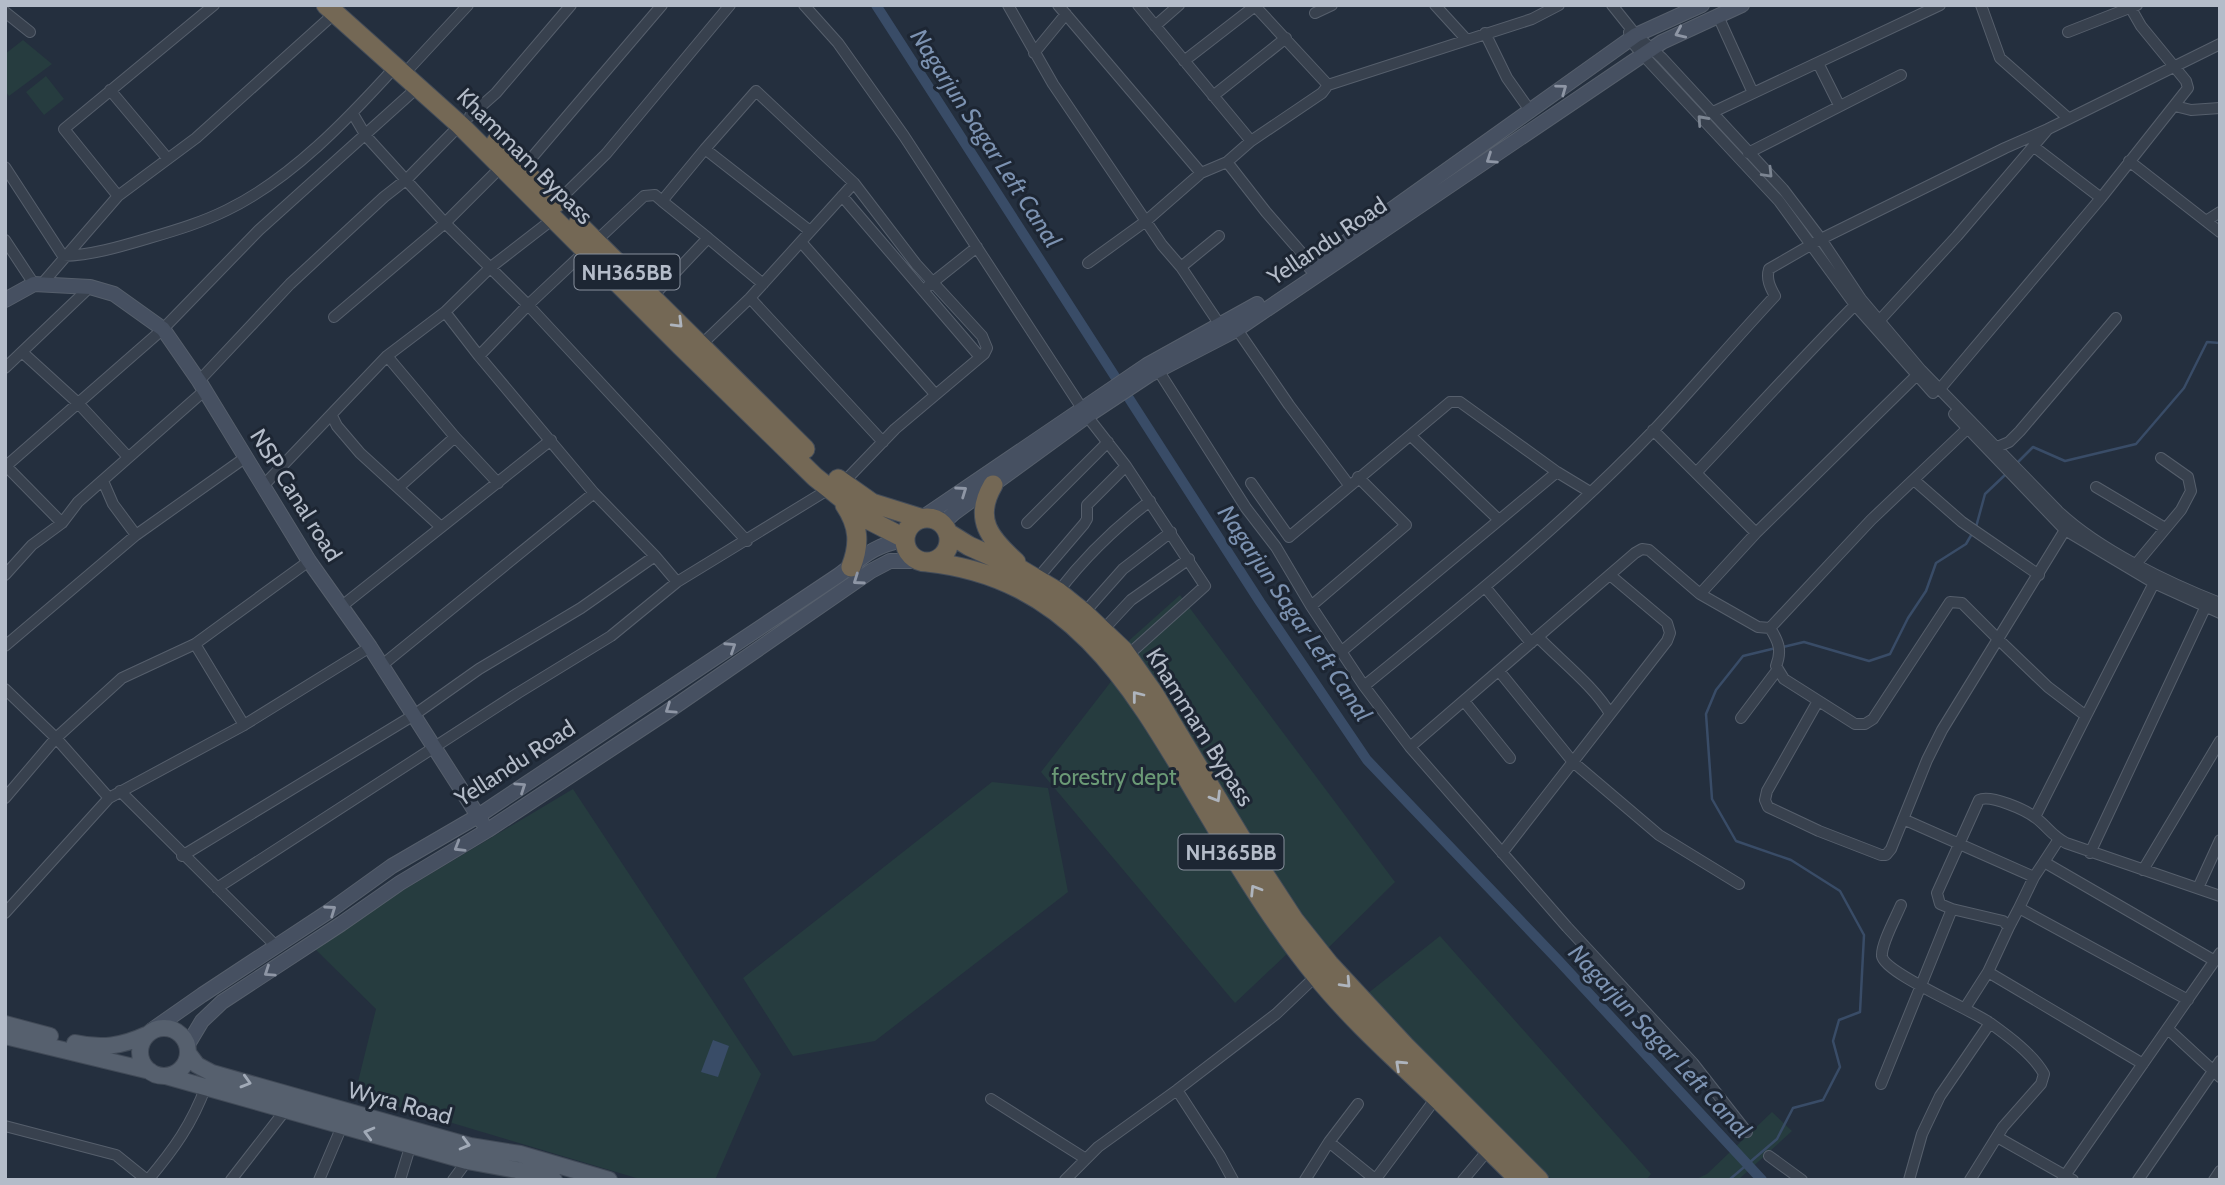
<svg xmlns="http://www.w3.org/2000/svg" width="2225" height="1185" viewBox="0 0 2225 1185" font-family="Cabin,sans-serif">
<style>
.green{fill:#263c3f}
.water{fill:#394c67}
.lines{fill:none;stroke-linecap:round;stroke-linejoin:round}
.stream{stroke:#394c67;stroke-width:2.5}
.canal{stroke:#394c67;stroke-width:10}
.street-casing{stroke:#565f6c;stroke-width:12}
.secondary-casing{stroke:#565f6c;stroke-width:16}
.primary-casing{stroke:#414a57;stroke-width:18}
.highway-casing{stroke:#434c59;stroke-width:21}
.street{stroke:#38414e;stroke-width:10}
.secondary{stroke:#465061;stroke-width:14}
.primary{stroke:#56606e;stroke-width:16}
.highway{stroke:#746855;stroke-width:19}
.oneway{stroke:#8e96a5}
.oneway2{stroke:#7c8592}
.oneway3{stroke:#aeb4bd}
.oneway4{stroke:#a1aab7}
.labels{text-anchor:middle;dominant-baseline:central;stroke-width:6;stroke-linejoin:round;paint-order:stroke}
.shield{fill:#1d2633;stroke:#878f9c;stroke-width:2}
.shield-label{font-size:21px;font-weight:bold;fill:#b4bcc9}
.street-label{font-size:23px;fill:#b4bcc9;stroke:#1d2633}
.park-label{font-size:23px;fill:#6b9a76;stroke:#1d2633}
.water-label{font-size:24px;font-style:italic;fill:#7c92b1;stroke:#1d2633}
</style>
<rect width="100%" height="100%" fill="#242f3e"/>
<path class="green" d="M23 40 52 64 9 96 5 91V54Z
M46 76 64 99 44 115 26 92Z
M1180 595 1395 882 1322 954 1124 645Z
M1113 679 1289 952 1235 1003 1041 772Z
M992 782 1048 788 1068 892 875 1041 793 1056 743 978Z
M573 789 761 1074 715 1180H643L355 1094 376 1009 311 945Z
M1440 936 1651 1174 1646 1180H1552L1367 994Z
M1772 1112 1792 1131 1738 1180H1694L1707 1174Z"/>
<path class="water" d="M713 1040 729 1046 718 1077 701 1072Z"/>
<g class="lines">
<path class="stream" d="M2016 464 2033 447 2065 461 2136 444 2184 388 2207 342 2220 343
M1976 527 1985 494 2006 474
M1783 647 1804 642 1869 661 1890 654 1908 618 1926 591 1936 563 1966 544 1973 532
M1729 1180 1777 1139 1793 1108 1823 1100 1840 1067 1833 1041 1839 1020 1860 1012 1864 935 1840 891 1791 860 1736 841 1712 799 1706 714 1716 690 1743 656 1776 648"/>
<path class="canal" d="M876 5 1260 602 1367 760 1558 960 1762 1180"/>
<defs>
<path id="street" d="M804 5 838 43 904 136 1087 416 1126 466 1205 586 1127 656
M1008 5 1053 84 1162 245 1181 267 1220 325
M1058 5 1201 173
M1138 5 1251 141
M1254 5 1328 85
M1435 5 1466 39
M1612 5 1636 35 1662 58 1783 189 1821 239 1861 299 1921 370 2058 511C2098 549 2168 583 2220 603
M1981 5 2000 58 2068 118
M5 12 30 32
M1315 13 1332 5
M1718 16 1753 93
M1155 26 1179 5
M1629 32 1630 40 1643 55 1779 201 1855 305 1933 393
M2068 32 2137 5
M1485 33 1507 78 1531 112
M1034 53 1066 14
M1184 61 1255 6
M1818 63 1839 105
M404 74 468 5
M110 90 168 159
M1213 96 1286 38
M2175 106 2191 110 2220 108
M1711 113 1940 5
M353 114 366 136 445 223 528 305 747 541
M470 116 496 93 571 5
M2033 146 2101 198
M705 149 810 231
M1748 153 1901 75
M2129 161 2220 232
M1227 162 1266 212 1313 266
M5 167 63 256C92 255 119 247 146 239 173 231 201 223 227 210 291 179 348 119 396 66
M523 168 662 5
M118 196 64 129 214 5
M842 196 980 357
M662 201 708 238
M556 203 606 154 730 5
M2206 221 2220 212
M5 240 34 284
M801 242 935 394
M1088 263 1146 221 1201 173 1227 162 1251 141 1322 93 1328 85 1532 19 1559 5
M1181 267 1219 236
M41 285 118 196 196 138 335 13
M928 286 977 247
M652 297 708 238 763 284
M750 298 883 442
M445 312 479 356 594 493 655 556 677 582
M334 317 445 223 502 166
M1879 321 1957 236 2048 129 2220 44
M1234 325 1289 405 1349 485
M701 345 750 298 854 183 916 264 982 336 987 348 984 354 895 429 843 483
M22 352 78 403 128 457
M387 356 455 437 498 483
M479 356 528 305 644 196 655 195 662 201 705 149 756 91 854 183
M5 368 90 287
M1158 370 1246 508 1276 547 1311 606 1364 686 1410 747 1567 927 1693 1063 1747 1132
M199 381 290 284 384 197 407 179 460 125
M1939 390 2101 198 2188 88 2186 81 2141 26 2129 5
M1954 414 2065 530 2154 583 2220 613
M332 416 337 426 360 453 441 527
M1653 430 1756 533 1916 376
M1411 436 1499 520
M1997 447 2009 442 2020 431 2116 318
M5 465 62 523
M5 467 163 329 259 230 418 87
M1696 473C1749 417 1800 360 1855 305
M1914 480 1962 522 2039 575
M103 481 113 504 136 535
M1251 483 1289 537 1450 402H1460L1557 472 1590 492
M264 485 387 356 445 312 491 267 553 219
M399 487 455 437
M2096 487 2165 528
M1027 523 1108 442
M2136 564 2181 510 2191 491 2188 477 2161 458
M5 575 32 545 62 523 78 502 204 391
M1037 579 1084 524 1087 519V505L1126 466
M1485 587 1531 643
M1058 592C1084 558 1116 527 1150 501
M1700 594 1758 627 1770 628 1871 520 1968 428
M342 606 551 440
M1311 606 1406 525 1358 477
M1084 613 1123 569 1171 532
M1770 628C1779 642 1782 651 1776 666L1784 679 1855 724H1865L1873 719 1950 602 1962 603 1998 639 2065 530
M1103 630 1131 600 1189 559
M1538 637C1560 660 1596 688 1610 714
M195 644 244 725
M5 646 136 535 246 457
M1342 651 1557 472
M381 666 594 493
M1499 671 1573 762 1659 835 1739 884
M1364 686C1464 605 1565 523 1654 430 1695 386 1734 340 1775 296 1770 287 1766 279 1769 269L1821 239 2005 148 2048 129
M5 689 56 738 109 798
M1464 701 1510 758
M1818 701 1767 791 1765 800 1768 807 1819 831 1881 855H1886L1891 849 1927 760 1942 730 1998 639 2048 687 2086 716 2154 583
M1741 718 1778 669
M1410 747 1635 553 1642 549 1649 550 1700 594 1756 533
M120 791 276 946
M5 798 56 738 122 678 195 644 309 561
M2035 817 2086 716
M1903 819 2034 877 2019 908
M1502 853 1667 641 1670 633 1667 623 1610 575
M2090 853 2205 608
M182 856 414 715 479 669 581 608 655 556
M2044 862 2059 839
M2143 870 2220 741
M2034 877 2044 862 2215 961
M217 888 518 693 611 636 677 582 829 489
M2198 888 2220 840
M1901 905C1896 917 1881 944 1882 956 1884 973 1972 1010 1990 1023 2008 1036 2033 1054 2044 1074L2041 1084 2003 1127 1970 1180
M1952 909 2003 921 2009 927 2019 908 2188 1000
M5 913 109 798 244 725 370 647
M1988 972 2143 1064
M1965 1008 1988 972 2009 927
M2168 1029 2220 1077
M1881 1084 1952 909 1940 904 1937 893 1979 800C1990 794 2026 810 2036 818 2048 827 2051 835 2066 843L2220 896
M1177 1090 1220 1156 1233 1180
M991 1099 1086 1159
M5 1126 116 1155 147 1180
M1997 1137 2073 1180
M1329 1142 1376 1180
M1769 1156 1802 1180
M148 1180C174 1149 192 1124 206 1086
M231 1180 287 1108
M319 1180 342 1126
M400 1180 411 1144
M453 1180 467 1161
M1065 1180 1098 1147 1177 1090 1276 1014 1316 976
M1305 1180 1329 1142 1358 1104
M1375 1180 1436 1098
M1463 1180 1489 1149
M1909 1180 1922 1134 1940 1096 1990 1023
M2062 1180 2220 953
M2138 1180 2220 1061
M2214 1180 2220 1171"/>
<path id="secondary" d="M1311 267 1636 35 1702 5
M5 300 34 284 90 287 114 294 163 329 199 381 309 561 370 647 482 822
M922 518 1147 365 1257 304
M943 523 954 513 1087 416 1149 375 1236 330 1662 42 1742 5
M152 1030 202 995 328 912 392 866 478 816 839 575C863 557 874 545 904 540
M187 1046 202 1021 222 1002 341 924 400 883 488 830 664 714 871 571 890 561H920"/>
<path id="primary" d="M5 1024 50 1036
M140 1052a24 24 0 1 1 48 0a24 24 0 1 1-48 0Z
M5 1036 150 1071
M75 1043C102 1049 122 1046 146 1035
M188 1053 197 1065 212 1073 470 1146 520 1154 609 1180
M166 1076 467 1161 517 1170 554 1180"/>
<path id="highway" d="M326 5 460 125 681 346 815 477 869 520 904 538
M496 142 556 203
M578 224 805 449
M838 479 872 503 920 518
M993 485C973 519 990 539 1016 562
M845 505C859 526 860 544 851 567
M905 540a22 22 0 1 1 44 0a22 22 0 1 1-44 0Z
M948 533 969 546 1018 568 1058 592 1084 613 1123 650 1154 694 1247 848 1294 920 1329 964 1405 1046 1539 1180
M927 562C1081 578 1141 702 1212 820 1243 873 1276 926 1315 974 1351 1019 1395 1058 1437 1098 1465 1125 1492 1153 1520 1180"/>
</defs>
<use href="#street" class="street-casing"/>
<use href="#secondary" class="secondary-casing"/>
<use href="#primary" class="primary-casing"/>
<use href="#highway" class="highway-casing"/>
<use href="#street" class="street"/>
<use href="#secondary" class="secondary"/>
<use href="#primary" class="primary"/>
<use href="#highway" class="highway"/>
</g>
<defs><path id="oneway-chevron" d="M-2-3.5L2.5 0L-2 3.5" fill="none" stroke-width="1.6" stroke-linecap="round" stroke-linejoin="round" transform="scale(1.75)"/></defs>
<g class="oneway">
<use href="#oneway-chevron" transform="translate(1680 33) rotate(156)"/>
<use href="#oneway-chevron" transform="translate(1562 89) rotate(-36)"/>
<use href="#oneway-chevron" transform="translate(1491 159) rotate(146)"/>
<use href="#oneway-chevron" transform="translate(962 491) rotate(-35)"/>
<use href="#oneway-chevron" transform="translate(858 580) rotate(145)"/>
<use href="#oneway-chevron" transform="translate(731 647) rotate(-33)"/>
<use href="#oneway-chevron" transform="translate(670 709) rotate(146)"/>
<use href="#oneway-chevron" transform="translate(521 787) rotate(-34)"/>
<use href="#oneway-chevron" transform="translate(459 847) rotate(149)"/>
<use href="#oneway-chevron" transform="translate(331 910) rotate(-35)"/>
<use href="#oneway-chevron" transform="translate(269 972) rotate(146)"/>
</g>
<g class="oneway2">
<use href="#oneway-chevron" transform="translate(1702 120) rotate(-132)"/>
<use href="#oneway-chevron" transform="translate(1768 173) rotate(46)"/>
</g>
<g class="oneway3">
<use href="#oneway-chevron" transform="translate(678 323) rotate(45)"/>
<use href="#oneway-chevron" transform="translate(1137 696) rotate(-128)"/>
<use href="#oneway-chevron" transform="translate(1216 797) rotate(59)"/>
<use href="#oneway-chevron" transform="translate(1255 890) rotate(-122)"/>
<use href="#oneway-chevron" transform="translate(1346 983) rotate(47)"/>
<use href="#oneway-chevron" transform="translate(1400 1065) rotate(-137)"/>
</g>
<g class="oneway4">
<use href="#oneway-chevron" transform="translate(246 1082) rotate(16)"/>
<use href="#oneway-chevron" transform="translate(369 1133) rotate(-165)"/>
<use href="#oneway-chevron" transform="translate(465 1144) rotate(15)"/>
</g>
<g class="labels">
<g class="shield">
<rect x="574.5" y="254.5" width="105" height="35" rx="5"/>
<rect x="1178.5" y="834.5" width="105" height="35" rx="5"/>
</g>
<g class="shield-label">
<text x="627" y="272">NH365BB</text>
<text x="1231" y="852">NH365BB</text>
</g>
<g class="street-label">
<text transform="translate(525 156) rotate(45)">Khammam Bypass</text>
<text transform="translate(1327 241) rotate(-34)">Yellandu Road</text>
<text transform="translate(296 495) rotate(58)">NSP Canal road</text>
<text transform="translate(1200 727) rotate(58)">Khammam Bypass</text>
<text transform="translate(515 763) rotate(-33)">Yellandu Road</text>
<text transform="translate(400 1103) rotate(15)">Wyra Road</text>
</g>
<g class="park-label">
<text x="1114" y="777">forestry dept</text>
</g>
<g class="water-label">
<text transform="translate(986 138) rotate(57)">Nagarjun Sagar Left Canal</text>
<text transform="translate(1295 613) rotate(56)">Nagarjun Sagar Left Canal</text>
<text transform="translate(1660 1041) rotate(47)">Nagarjun Sagar Left Canal</text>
</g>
</g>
<rect width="2225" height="1185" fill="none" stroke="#b4bcc9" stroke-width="14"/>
</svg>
